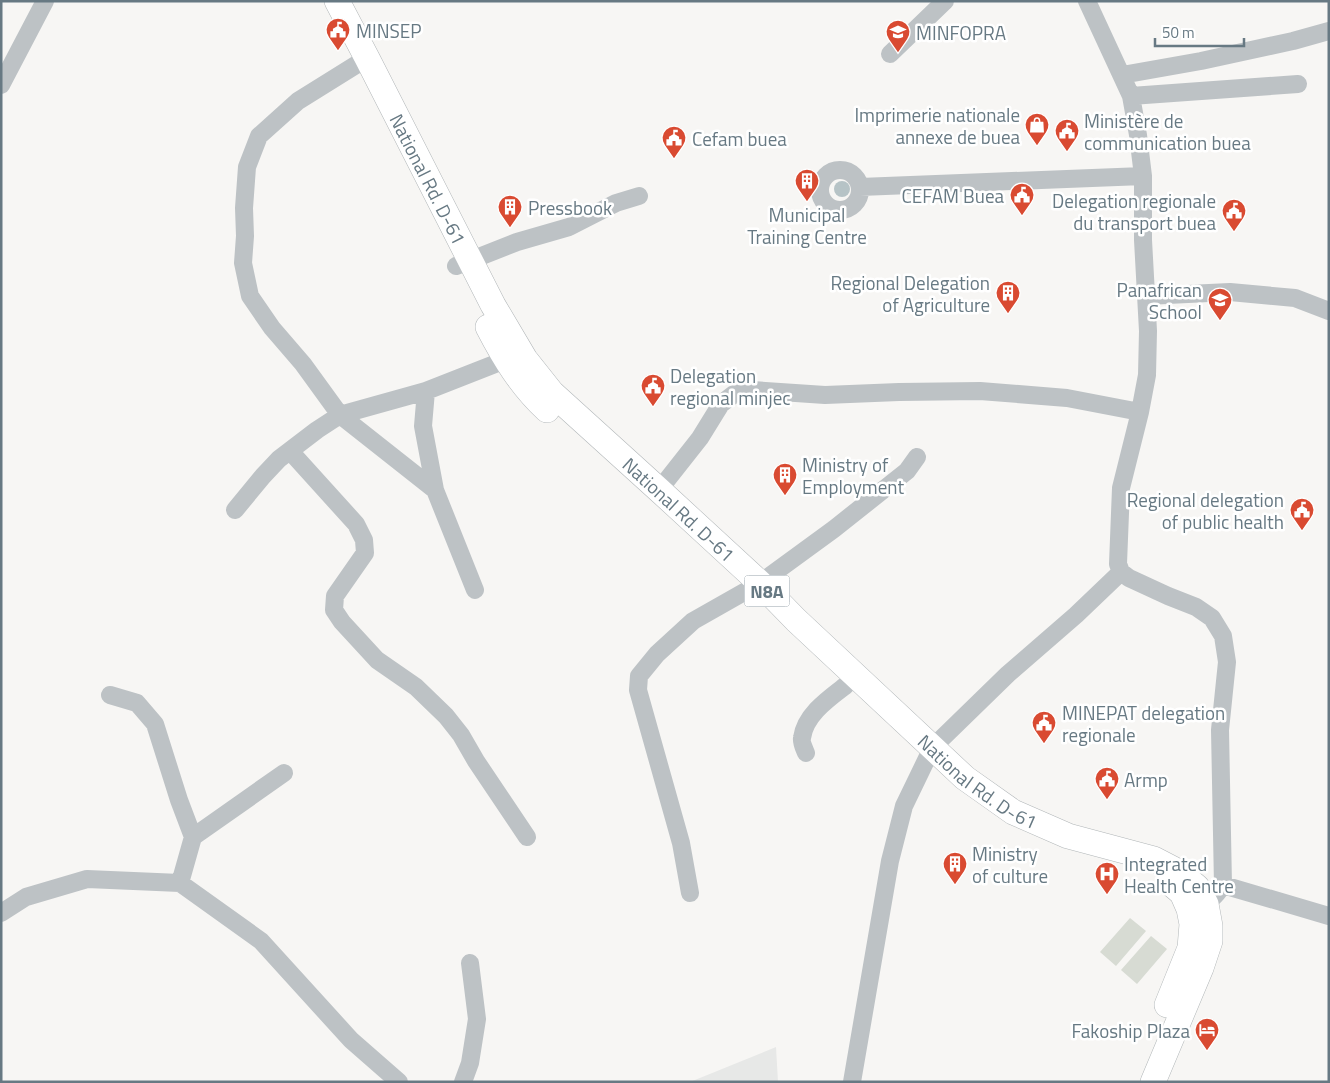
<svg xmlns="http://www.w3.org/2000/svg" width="1330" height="1083" viewBox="0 0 1330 1083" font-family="'Titillium Web',sans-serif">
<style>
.built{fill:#e7e8e7}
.green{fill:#d7dbd3}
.water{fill:#b6c3c6}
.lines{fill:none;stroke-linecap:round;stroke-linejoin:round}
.highway-casing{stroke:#b1b6b8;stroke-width:26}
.minor{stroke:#bdc2c5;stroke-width:18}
.highway{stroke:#fff;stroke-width:25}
.labels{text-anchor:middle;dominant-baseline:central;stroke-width:5;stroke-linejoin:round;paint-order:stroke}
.shield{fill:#fff;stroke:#95a1a8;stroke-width:1}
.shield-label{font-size:18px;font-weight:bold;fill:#677983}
.poi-label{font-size:19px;fill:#677983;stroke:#fff;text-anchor:start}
.street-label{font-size:19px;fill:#677983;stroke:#fff}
</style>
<rect width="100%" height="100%" fill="#f7f6f4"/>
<path class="built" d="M776 1047 778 1082H690Z"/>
<path class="green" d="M1130 918 1146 931 1116 966 1100 952Z
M1151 936 1167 949 1137 984 1121 970Z"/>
<path class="water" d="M834 189a8 8 0 1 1 16 0a8 8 0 1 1-16 0Z"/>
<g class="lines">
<defs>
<g id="highway">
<path id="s1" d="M337 1 367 58 493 305 525 359 552 393 659 490 760 583 796 620 965 778 1013 812 1068 836 1154 859 1179 872 1197 887 1206 904 1210 926V941L1201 968 1153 1082"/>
<path d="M488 327C504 358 521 386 547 410"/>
<path d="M1167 1005 1190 948 1192 924 1189 909 1182 893 1169 882"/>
</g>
</defs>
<use href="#highway" class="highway-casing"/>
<path class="minor" d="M1087 1 1131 96 1138 135 1143 176V240L1148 331 1147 375 1140 412 1121 488 1118 564 1121 572 1129 578 1168 596 1196 607 1212 618 1223 636 1227 662 1220 730 1223 885C1216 896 1209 903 1196 907
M890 54 945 1
M367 58 298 101 259 136 247 167 244 208 245 236 243 263 250 296 272 328 303 364 340 415 435 490
M1122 75 1201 61 1293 41 1329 31
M1 85 45 1
M1131 96 1298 84
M820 190a20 20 0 1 1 40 0a20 20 0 1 1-40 0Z
M860 187 1143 176
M456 266 517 242 569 227 616 203 639 196
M1146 296 1230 292 1295 298 1329 311
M426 391 423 426 435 490 475 590
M290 451 356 524 364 540 365 553 335 596 334 610 342 622 377 660 416 687 446 716 461 735 476 761 527 837
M659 490 700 438 721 404 734 394 752 390 825 395 899 392 980 391 1067 398 1140 412
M235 510 263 476 279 459 317 430 340 415 426 391 505 360
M110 695 137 703 155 724 179 800 193 837 180 883
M806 753C804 748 801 742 802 738 805 715 828 699 845 686
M193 837 284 773
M1223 885 1329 916
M690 893 681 843 638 690 639 676 657 654 693 621 760 583 834 529 907 471 917 457
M1 913 26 897 87 879 180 883 261 941 351 1040 399 1082
M463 1082 470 1063 477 1019 470 963
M852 1082 890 861 904 806 932 748 1008 674 1076 615 1121 572"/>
<use href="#highway" class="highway"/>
</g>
<defs>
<symbol id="civic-pin" viewBox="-11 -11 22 30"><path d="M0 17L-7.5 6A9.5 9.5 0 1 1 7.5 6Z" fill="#d94a31" stroke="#fff"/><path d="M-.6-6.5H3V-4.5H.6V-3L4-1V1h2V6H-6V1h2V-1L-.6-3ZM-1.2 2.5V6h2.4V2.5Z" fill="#fff"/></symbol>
<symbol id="school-pin" viewBox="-11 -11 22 30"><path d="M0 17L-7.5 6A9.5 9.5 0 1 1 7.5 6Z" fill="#d94a31" stroke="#fff"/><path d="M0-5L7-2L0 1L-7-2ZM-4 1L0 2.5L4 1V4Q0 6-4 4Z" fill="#fff"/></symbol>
<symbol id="shop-pin" viewBox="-11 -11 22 30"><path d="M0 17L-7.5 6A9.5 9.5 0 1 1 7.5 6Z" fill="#d94a31" stroke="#fff"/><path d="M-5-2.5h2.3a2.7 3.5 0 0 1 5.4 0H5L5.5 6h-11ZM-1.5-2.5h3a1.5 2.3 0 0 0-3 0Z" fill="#fff"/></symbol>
<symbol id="building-pin" viewBox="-11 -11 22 30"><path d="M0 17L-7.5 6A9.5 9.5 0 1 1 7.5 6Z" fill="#d94a31" stroke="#fff"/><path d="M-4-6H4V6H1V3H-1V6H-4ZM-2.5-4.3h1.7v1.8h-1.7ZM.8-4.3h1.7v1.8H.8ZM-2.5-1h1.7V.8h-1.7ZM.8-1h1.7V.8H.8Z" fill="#fff"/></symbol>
<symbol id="hospital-pin" viewBox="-11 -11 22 30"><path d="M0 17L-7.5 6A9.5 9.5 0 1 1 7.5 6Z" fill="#d94a31" stroke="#fff"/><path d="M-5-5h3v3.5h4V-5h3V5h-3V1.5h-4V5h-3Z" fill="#fff"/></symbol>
<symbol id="hotel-pin" viewBox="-11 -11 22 30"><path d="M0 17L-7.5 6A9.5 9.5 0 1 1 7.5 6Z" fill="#d94a31" stroke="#fff"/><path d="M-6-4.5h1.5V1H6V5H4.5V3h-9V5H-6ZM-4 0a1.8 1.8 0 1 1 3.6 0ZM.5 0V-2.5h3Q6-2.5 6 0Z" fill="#fff"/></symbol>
</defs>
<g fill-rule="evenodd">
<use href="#civic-pin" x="324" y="16" width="28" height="38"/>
<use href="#school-pin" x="884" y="18" width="28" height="38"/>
<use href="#shop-pin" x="1023" y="111" width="28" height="38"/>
<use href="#civic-pin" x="1053" y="117" width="28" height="38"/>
<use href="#civic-pin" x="660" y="124" width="28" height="38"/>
<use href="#building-pin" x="793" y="167" width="28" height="38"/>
<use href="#civic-pin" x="1008" y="181" width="28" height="38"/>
<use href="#building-pin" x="496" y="193" width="28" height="38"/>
<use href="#civic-pin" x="1220" y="197" width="28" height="38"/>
<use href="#building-pin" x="994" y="279" width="28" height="38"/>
<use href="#school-pin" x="1206" y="286" width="28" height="38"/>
<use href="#civic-pin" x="639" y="372" width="28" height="38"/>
<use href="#building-pin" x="771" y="461" width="28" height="38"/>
<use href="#civic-pin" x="1288" y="496" width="28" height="38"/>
<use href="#civic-pin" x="1030" y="709" width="28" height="38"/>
<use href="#civic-pin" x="1093" y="765" width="28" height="38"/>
<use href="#building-pin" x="941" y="850" width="28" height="38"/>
<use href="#hospital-pin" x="1093" y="860" width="28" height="38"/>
<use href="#hotel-pin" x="1193" y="1016" width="28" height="38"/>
</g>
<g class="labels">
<rect class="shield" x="744.5" y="575.5" width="45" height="31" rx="4"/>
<g class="shield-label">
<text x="767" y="591">N8A</text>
</g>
<g class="poi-label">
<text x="356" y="30">MINSEP</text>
<text x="916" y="32">MINFOPRA</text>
<text x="1020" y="114" text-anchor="end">Imprimerie nationale<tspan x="1020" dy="22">annexe de buea</tspan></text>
<text x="1084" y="120">Ministère de<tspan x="1084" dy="22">communication buea</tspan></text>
<text x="692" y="138">Cefam buea</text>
<text x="1004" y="195" text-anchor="end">CEFAM Buea</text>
<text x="1216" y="200" text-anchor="end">Delegation regionale<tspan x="1216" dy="22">du transport buea</tspan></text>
<text x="528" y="207">Pressbook</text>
<text x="807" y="214" text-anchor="middle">Municipal<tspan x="807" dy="22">Training Centre</tspan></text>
<text x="990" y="282" text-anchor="end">Regional Delegation<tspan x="990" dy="22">of Agriculture</tspan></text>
<text x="1202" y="289" text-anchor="end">Panafrican<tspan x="1202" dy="22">School</tspan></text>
<text x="670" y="375">Delegation<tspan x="670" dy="22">regional minjec</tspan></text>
<text x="802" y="464">Ministry of<tspan x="802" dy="22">Employment</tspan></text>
<text x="1284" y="499" text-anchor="end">Regional delegation<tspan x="1284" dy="22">of public health</tspan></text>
<text x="1062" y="712">MINEPAT delegation<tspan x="1062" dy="22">regionale</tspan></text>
<text x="1124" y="779">Armp</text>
<text x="972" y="853">Ministry<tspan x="972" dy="22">of culture</tspan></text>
<text x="1124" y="863">Integrated<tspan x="1124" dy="22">Health Centre</tspan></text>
<text x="1190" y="1030" text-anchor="end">Fakoship Plaza</text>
</g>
<g class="street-label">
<text stroke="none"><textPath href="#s1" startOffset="200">National Rd. D-61</textPath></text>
<text stroke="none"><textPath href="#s1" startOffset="620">National Rd. D-61</textPath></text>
<text stroke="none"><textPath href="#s1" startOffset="1025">National Rd. D-61</textPath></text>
</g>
</g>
<rect width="1330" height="1083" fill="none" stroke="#677983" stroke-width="5"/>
<path d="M1155 38v8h89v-8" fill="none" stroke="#677983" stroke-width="2.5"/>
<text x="1162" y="38" font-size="15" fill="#677983" stroke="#ffffff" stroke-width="4" paint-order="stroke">50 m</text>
</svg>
